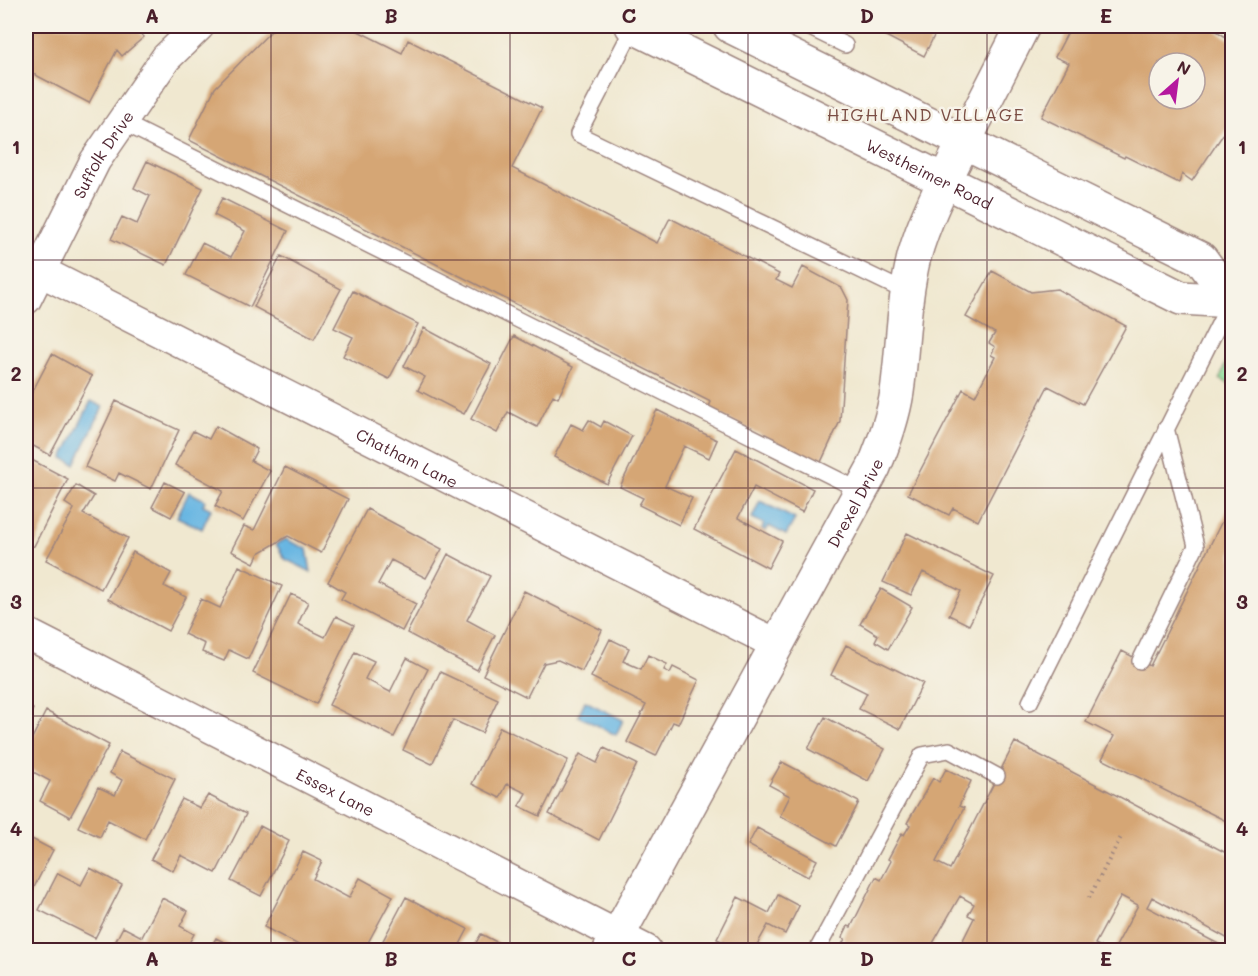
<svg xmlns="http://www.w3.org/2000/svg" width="1258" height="976" viewBox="0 0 1258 976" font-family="Mali,sans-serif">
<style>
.green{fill:#92e09e;stroke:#6e8064;stroke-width:1.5}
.water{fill:#68b6e2;stroke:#596a86;stroke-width:1.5}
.building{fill:#d5a674;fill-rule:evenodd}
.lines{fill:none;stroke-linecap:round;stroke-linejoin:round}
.service-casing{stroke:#9d847e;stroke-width:18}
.minor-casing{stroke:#9d847e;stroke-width:33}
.tertiary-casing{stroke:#9d847e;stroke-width:36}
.primary-casing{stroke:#9d847e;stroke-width:36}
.path{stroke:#9d847e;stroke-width:4;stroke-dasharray:1.5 4.5;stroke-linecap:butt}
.service{stroke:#fff;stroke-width:15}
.minor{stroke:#fff;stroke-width:30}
.tertiary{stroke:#fff;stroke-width:33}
.primary{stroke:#fff;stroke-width:33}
.grid{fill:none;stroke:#4a1f2b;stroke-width:1.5;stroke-opacity:0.55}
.labels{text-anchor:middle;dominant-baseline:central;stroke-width:5;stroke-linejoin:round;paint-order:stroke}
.street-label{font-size:16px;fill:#4a1f2b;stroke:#f7f3e8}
.neighbourhood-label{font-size:18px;letter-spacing:1.5px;fill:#7b4e45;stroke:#f7f3e8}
.neatline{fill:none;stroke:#4a1f2b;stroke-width:2}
.grid-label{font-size:20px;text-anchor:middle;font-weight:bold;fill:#4a1f2b}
</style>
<rect width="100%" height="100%" fill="#f7f3e8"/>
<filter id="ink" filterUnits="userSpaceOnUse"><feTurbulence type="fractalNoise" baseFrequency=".0167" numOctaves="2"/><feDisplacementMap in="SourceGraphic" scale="12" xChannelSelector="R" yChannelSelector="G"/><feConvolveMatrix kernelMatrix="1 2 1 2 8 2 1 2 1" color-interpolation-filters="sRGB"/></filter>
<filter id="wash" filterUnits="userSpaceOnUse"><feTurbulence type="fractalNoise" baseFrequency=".008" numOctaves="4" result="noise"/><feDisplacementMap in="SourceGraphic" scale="24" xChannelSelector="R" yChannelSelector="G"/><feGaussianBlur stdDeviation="1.35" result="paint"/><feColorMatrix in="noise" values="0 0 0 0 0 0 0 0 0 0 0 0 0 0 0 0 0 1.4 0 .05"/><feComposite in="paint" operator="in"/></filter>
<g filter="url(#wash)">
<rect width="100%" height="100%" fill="#f0e8d0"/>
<path class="green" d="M1229 353 1232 355V385L1220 379Z"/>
<path class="water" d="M91 401 103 407 75 464 63 458Z
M189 492 205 500 203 505 211 509 202 529 177 517Z
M760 501 795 519 786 535 769 526 766 531 762 529 764 524 752 518Z
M285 539 307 549 311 572 285 559 276 544Z
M585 701 623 720 616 735 578 716Z"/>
<g id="blocks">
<path class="building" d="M26 26H147L139 32 144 37 122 56 117 50 89 103 26 70Z
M276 26H348L402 53 408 40 542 108 512 168 657 243 670 218 779 274 776 280 792 288 803 267 842 288 848 300 840 421 821 462 810 459 708 409 711 402 189 140 215 88Z
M884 26H939L924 56 880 33Z
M1071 26H1209L1232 41V121L1192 181 1182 174 1179 183 1125 156 1124 158 1041 117 1069 63 1055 57ZM1159 63H1195V99H1159Z
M147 161 203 188 166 265 111 239 122 217 137 224 150 196 134 188Z
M222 198 288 231 250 307 186 275 202 243 231 257 245 231 214 215Z
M281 256 341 289 314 339 254 307Z
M992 271 1031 292 1057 289 1126 326 1083 404 1048 386 978 521 953 508 949 515 908 494 963 389 975 396 995 357 991 355 995 347 989 343 995 333 966 317Z
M353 291 418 324 389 379 343 356 353 337 334 328Z
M424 328 491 364 464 414 418 390 425 377 404 366Z
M514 336 573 367 558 398 553 395 537 427 508 412 497 433 471 419Z
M52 354 92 376 50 455 26 442V404Z
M116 401 179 430 151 489 119 473 115 481 85 467Z
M657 410 717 440 709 458 684 446 665 486 692 498 679 525 639 505 643 498 620 487Z
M589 420 601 427 604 421 632 436 607 484 554 457 571 424 583 430Z
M216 426 257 449 251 461 270 471 243 521 215 506 223 491 175 465 193 431 209 439Z
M736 449 813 489 802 512 754 487 738 518 782 541 768 568 694 529Z
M26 457 68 479 34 546 26 548Z
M285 467 348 499 321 553 288 536 259 553 254 563 231 551 244 526 254 530Z
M165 482 185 492 171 517 152 507Z
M76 485 94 496 83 514 128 538 101 589 46 560 74 509 65 503Z
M1232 501V824L1102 759 1114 736 1086 722 1122 651 1150 666Z
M367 509 442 549 426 578 391 560 378 584 416 604 402 631 341 599 345 592 328 582Z
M907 533 994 576 969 625 949 615 961 591 923 572 911 595 883 582Z
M133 552 171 573 164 586 186 597 168 631 108 599Z
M448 554 490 576 467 620 495 635 477 670 407 633Z
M239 566 282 586 248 659 229 650 224 661 202 652 205 644 184 634 201 599 220 608Z
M881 589 912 607 888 649 875 641 878 635 860 624Z
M524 591 602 630 582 671 558 660 544 663 527 697 483 675Z
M291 594 308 602 298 624 325 637 336 616 354 625 316 704 253 673Z
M610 639 629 648 623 661 641 669 648 655 667 664 664 670 670 673 673 667 699 680 678 724 673 722 656 756 627 742 646 705 591 677Z
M846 645 923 683 900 729 859 709 867 693 831 675Z
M355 652 374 661 365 679 390 692 407 658 428 669 394 737 329 705Z
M440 672 498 699 482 733 453 720 432 764 403 750Z
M26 705 33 709 26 724Z
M46 711 109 745 70 817 40 801 50 781 26 768V750Z
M825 717 885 749 868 781 808 749Z
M500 727 568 760 540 816 519 806 526 793 507 784 500 798 472 784Z
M1015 742 1232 856V941L1152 897 1147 907 1230 950H1114L1138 905 1121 896 1095 944 1107 950H1064L1052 944 1049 950H958L974 918 968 915 974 904 960 896 929 950H839L845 939 842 938 848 926 851 927 876 877 881 880 891 861 888 859 902 833 904 835 910 825 907 823 933 778 939 782 946 769 971 781 959 806 964 808 936 862 950 869Z
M604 748 637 764 599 840 549 814 580 754 597 763Z
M120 752 175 779 145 839 108 820 100 837 78 827 98 787 115 795 122 780 110 773Z
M782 762 859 802 836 846 780 816 790 796 769 785Z
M208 795 246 814 216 873 181 855 173 871 151 859 182 799 200 808Z
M260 826 289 841 261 896 231 881Z
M757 828 817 860 808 877 748 845Z
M26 836 53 850 26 903Z
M303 852 322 861 313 879 349 898 360 878 393 896 364 950H308L264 927Z
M90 868 122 885 95 938 39 910 58 873 81 885Z
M778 895 799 906 785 934 768 925 754 950H740L717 939 738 897 769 913Z
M406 897 468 929 457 950H378Z
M162 898 188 911 180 926 194 934 185 950H111L123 927 142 937Z
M481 934 512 950H472Z
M216 938 239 950H209Z"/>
</g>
</g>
<g filter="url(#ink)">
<use href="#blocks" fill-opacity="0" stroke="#9d847e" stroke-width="1.5"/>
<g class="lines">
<defs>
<path id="service" d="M634 26 578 134 908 293
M806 26 845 45
M122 122 861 491
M1140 661 1196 546 1166 428
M1030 702 1231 300
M817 950 922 755 949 750 997 776"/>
<g id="minor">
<path id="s1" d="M40 271 776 644"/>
<path id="s2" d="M26 299 95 161 166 58 199 26"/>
<path id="s3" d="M26 633 646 950"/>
</g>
<g id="tertiary">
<path id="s4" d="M610 950 874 467C884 443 893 418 897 392 903 348 903 301 914 257 925 217 945 180 963 144 983 104 1003 65 1023 26"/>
</g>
<g id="primary">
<path id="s5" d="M632 26 1181 298 1232 301"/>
<path d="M730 26 1201 259 1231 300"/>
</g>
</defs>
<use href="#service" class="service-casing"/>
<use href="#minor" class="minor-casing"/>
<use href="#tertiary" class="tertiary-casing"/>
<use href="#primary" class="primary-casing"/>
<path class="path" d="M1089 898 1121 837"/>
<use href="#service" class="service"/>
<use href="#minor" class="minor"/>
<use href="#tertiary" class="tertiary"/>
<use href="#primary" class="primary"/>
</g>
</g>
<path class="grid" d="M271 26V950M510 26V950M748 26V950M987 26V950M26 260H1232M26 488H1232M26 716H1232"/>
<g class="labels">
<g class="street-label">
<text stroke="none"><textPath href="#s2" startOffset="164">Suffolk Drive</textPath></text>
<text stroke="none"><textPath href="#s5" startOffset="332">Westheimer Road</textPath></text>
<text stroke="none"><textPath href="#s1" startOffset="412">Chatham Lane</textPath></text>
<text stroke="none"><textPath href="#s4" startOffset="510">Drexel Drive</textPath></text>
<text stroke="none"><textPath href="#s3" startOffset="348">Essex Lane</textPath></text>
</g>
<g class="neighbourhood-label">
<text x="926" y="114">HIGHLAND VILLAGE</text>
</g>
</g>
<rect width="1258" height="976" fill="none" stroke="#f7f3e8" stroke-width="66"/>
<g transform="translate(1177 81) rotate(28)"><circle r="28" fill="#f7f3e8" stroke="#b29e9c" stroke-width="1.5"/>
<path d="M0-4.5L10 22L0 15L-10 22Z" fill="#b5179e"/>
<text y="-9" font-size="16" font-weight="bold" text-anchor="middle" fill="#4a1f2b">N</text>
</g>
<rect x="33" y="33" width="1192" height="910" class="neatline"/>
<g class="grid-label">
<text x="152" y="23">A</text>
<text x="391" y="23">B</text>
<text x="629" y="23">C</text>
<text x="867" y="23">D</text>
<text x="1106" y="23">E</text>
<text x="16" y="154">1</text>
<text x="1242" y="154">1</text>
<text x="16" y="381">2</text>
<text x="1242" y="381">2</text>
<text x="16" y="609">3</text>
<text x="1242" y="609">3</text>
<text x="16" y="836">4</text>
<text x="1242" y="836">4</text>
<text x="152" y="966">A</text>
<text x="391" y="966">B</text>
<text x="629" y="966">C</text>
<text x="867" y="966">D</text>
<text x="1106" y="966">E</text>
</g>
</svg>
